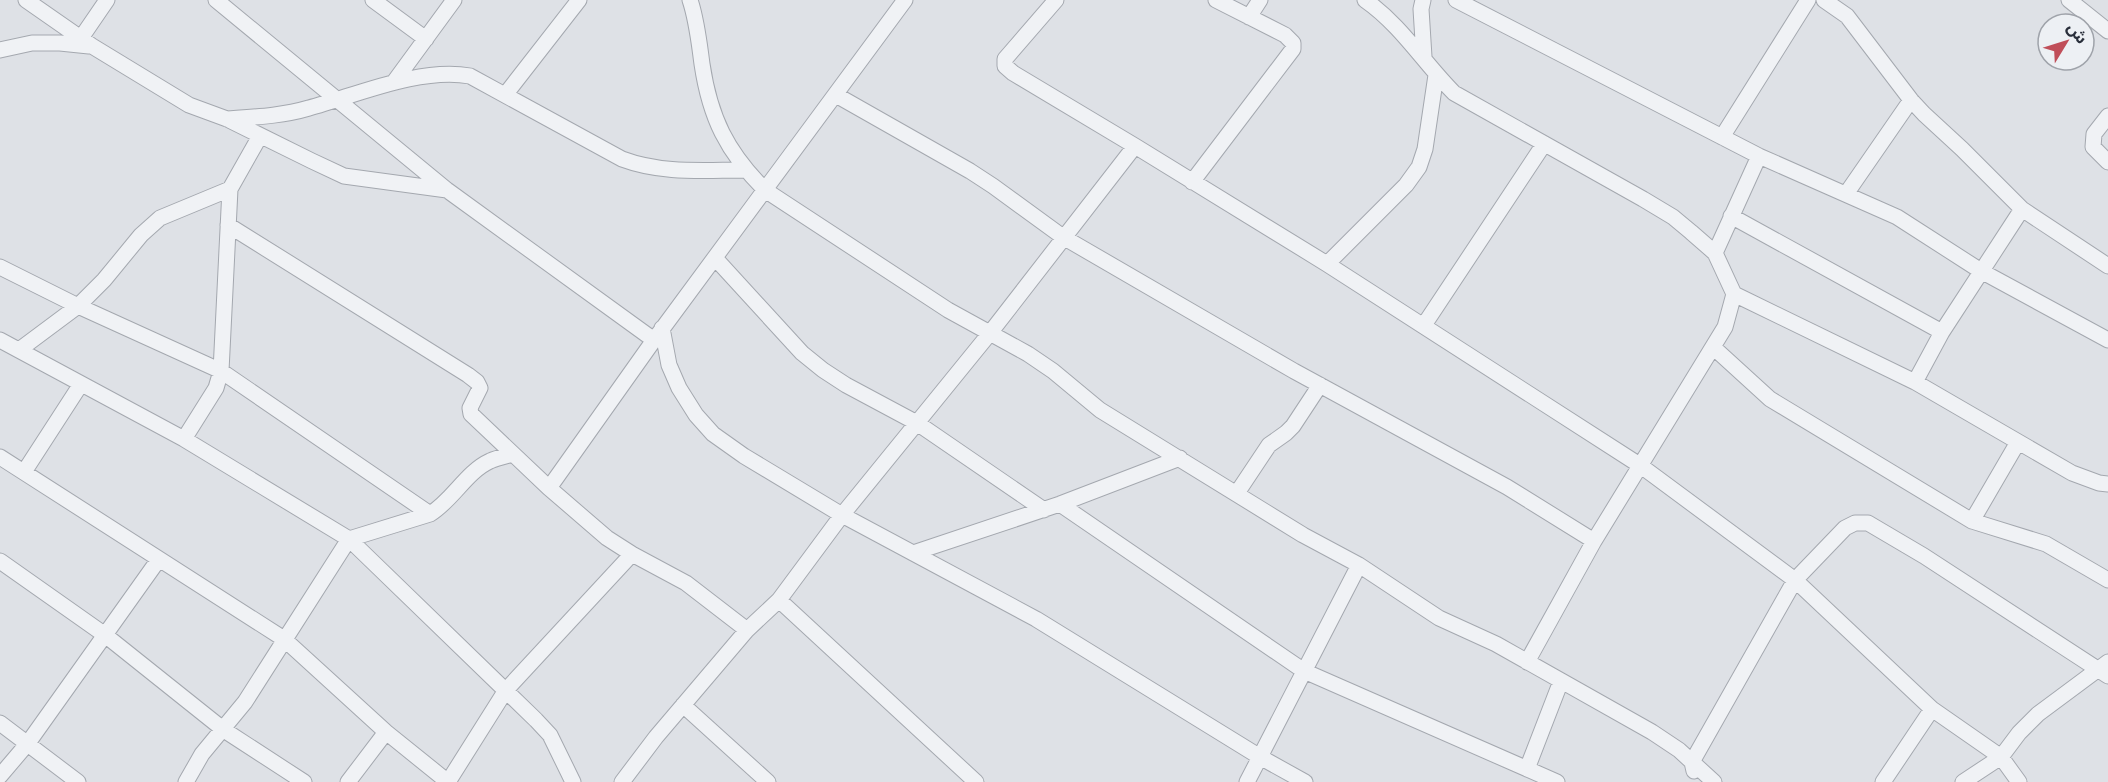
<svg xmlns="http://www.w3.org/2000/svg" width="2108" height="782" viewBox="0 0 2108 782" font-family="'Exo 2','Noto Sans Arabic',sans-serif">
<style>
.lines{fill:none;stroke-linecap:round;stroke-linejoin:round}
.minor-casing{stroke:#a4a8af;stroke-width:17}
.minor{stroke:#f0f2f5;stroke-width:15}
</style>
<rect width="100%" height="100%" fill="#dee1e6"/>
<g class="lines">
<defs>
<path id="minor" d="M26 0 92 46 189 105 227 119 312 161 344 176 447 190
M216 0 447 190 654 340
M373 0 426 39
M690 0C697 21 699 42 702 64 710 118 727 152 765 190L948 310 1028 354 1053 371 1100 410 1303 535 1359 565 1439 618 1496 644 1652 732 1679 750 1714 782
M1056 0 1005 59V66L1013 73 1135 146 1327 264 1641 466 1795 580 1932 709 2001 757 2019 782
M1365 0C1401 25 1424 63 1454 93L1643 199 1673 217 1691 232 1715 253 1734 294 1725 327 1594 541 1527 662
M1423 0 1421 9 1424 57
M1456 0 1759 156 1897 217 1981 271 2108 340
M1824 0 1847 16 1911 100 1924 114 1962 149 2022 209 2108 266
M2069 0 2108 31
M1249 17 1260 0
M81 38 107 0
M0 50 32 43H60L89 46
M394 82 454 0
M505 95 579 0
M836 95 970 171 993 186 1063 237 1294 371 1507 487 1594 541
M2108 116 2094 134 2093 147 2108 162
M227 119C255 117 282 116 309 108 357 95 420 67 470 76L622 159C662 174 703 170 744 170
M1722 137 1808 0
M1192 182 1293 49V43L1285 35 1216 0
M1846 194 1911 100
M1731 216 1942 332
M228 225 468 375 477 382 480 388 470 408 471 414 549 488 607 538 632 554 686 583 747 630
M1715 253 1759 156
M715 258 802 353 823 370 846 385 917 423 1044 510
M1327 264 1406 185 1419 167 1425 149 1436 75
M0 267 78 306 221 371 430 514
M1734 294 1915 382 2072 473 2099 483 2108 484
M1424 325 1544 144
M662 328 669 365 679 388 696 415 713 434 744 456 842 515 1036 619 1260 757 1305 782
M0 340 184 439 349 539 536 720 550 735 573 782
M1713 347 1770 399 1972 521 2046 544 2108 580
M19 350 78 306 104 280 141 235 160 218 230 189
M1915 382 1942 332 2022 209
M184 439 216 388 221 371 230 189 260 136
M0 457 284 639 386 732 448 782
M24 472 81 384
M549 488 654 340 905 0
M1237 493 1269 445 1286 433 1293 426 1320 385
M1060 504 1304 671 1557 782
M1972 521 2018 442
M913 553 1060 504 1180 458
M0 561 105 635 224 730 304 782
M779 600 976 782
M683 705 768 782
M0 723 78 782
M1527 769 1561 681
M1694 771 1692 762 1795 580 1845 528 1855 523H1868L1924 556 2108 676
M0 776 28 743 159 559
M186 782 202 754 245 702 349 539 430 514C453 500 466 472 490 461 497 458 506 456 513 454
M348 782 386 732
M448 782 506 690 632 554
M622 782 656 737 747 630 779 600 842 515 990 333 1135 146
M1247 782 1359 565
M1883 782 1932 709
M1963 782 2001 757 2019 733 2038 714 2108 662"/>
</defs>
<use href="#minor" class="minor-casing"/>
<use href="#minor" class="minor"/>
</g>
<g transform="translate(2066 42) rotate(52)"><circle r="28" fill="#edf0f4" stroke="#9fa3aa" stroke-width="1.5"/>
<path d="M0-4.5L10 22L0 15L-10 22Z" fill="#c04e59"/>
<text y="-9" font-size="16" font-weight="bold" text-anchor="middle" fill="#292f3b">ش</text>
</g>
</svg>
